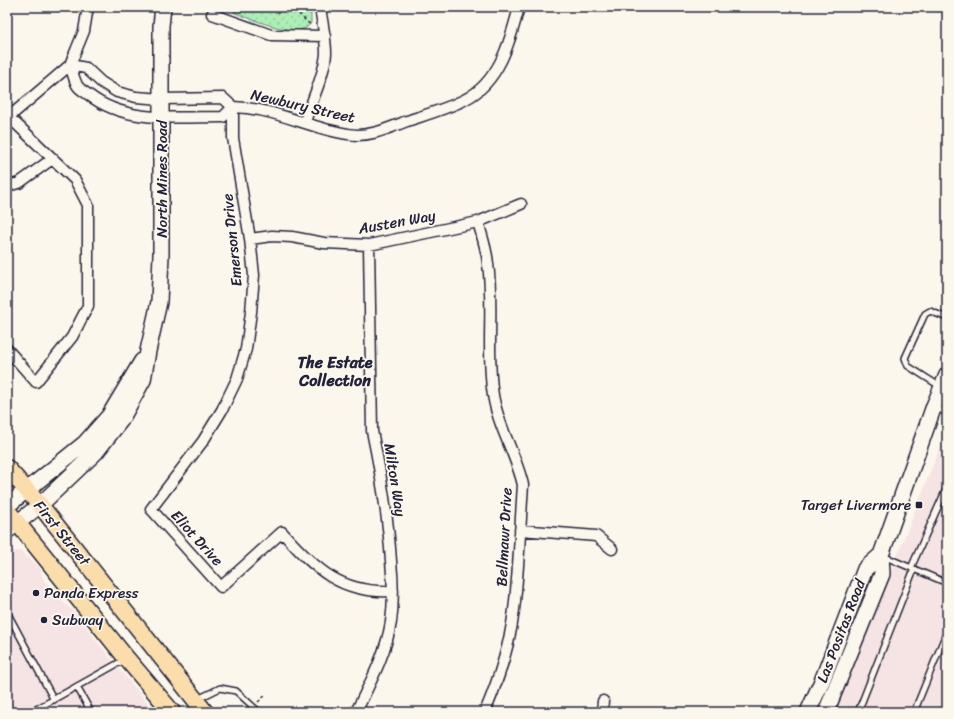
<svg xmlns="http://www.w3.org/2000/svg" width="954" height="719" viewBox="0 0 954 719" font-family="Sriracha,sans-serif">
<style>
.built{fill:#f6e4e4}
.park{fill:url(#park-dots);stroke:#688878}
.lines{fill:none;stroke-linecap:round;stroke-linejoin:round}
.service-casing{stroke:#22223b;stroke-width:8}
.minor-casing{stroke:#22223b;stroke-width:13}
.secondary-casing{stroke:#22223b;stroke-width:18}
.primary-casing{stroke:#22223b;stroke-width:19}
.path{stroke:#22223b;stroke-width:1.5;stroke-dasharray:3 3;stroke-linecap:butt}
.service{stroke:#fbf7ec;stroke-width:5}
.minor{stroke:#fbf7ec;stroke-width:10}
.secondary{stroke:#fbf7ec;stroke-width:15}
.primary{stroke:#faddab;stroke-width:16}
.poi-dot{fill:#22223b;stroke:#fbf7ec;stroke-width:1.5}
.labels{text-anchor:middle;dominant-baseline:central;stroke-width:3.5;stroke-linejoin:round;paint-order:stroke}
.street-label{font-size:15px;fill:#22223b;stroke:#fbf7ec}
.poi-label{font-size:15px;fill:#22223b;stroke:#fbf7ec;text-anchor:start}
.neighbourhood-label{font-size:16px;font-weight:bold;fill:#22223b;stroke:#fbf7ec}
</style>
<defs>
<pattern id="park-dots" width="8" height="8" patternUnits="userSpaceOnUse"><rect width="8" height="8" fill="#aeeeb6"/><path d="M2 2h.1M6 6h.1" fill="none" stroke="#95cc9d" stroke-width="1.8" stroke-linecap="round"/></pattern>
</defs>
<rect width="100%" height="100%" fill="#fbf7ec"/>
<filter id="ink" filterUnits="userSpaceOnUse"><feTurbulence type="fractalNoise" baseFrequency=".025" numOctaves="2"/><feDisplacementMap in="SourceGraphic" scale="8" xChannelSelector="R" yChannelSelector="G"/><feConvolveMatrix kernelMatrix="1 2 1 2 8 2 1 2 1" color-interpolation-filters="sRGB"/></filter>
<g filter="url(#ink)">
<path class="built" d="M947 429V712H836Z
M7 546 12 551H21L40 568 44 580 65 604 76 613 95 639 155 712H7Z"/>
<path class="park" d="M234 7H311V23C310 24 309 26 307 27 292 37 250 18 235 13Z"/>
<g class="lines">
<defs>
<path id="service" d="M941 387 908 366 905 358 925 314 930 311 947 318
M935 407 947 413
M883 556 947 583
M911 568 947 487
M7 612 54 700
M77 687 91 712
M198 699 220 688 236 691 259 712
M31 712 124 660
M858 712 914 569
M914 712 947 631"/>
<path id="minor" d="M212 14 271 35 325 36
M70 65 86 68 101 82 117 92 136 97 162 99 223 98 233 107C275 108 308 128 348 134 368 138 389 128 407 121 425 115 446 109 464 100 499 83 510 42 519 7
M70 65C72 71 74 79 77 85 79 89 85 92 89 95 126 124 178 117 223 117L233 107
M233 107V138L250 239 254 275 251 312 246 349 237 379 222 410 203 441 151 509 221 587 282 532C315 569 341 594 393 591
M7 114 9 117 75 180 88 205V306L72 337 36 382 7 349
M9 117 70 65 84 31 88 7
M305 122C311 102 325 74 326 53 326 38 322 22 320 7
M7 186 19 183 52 159
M478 222C482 236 487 250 488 264 494 307 486 352 493 395 498 427 516 454 523 485 520 527 519 569 514 610 510 644 498 681 485 712
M250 239 272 236 292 237 324 243 369 245 478 222 521 204
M520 530 596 536 612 549
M356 712C370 683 386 654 391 622 394 601 393 581 391 561 388 517 381 474 372 431L369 245
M602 712 603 701"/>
<path id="secondary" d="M7 506 85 443 109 416 142 361
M7 531 40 505 96 452 121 420 143 380 148 351 159 302 161 255V26L163 7
M808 712 822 681 865 569 881 555
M826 712 882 574 881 555 934 406 947 375"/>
<path id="primary" d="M7 468 40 505 205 712
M7 510 127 659 172 712"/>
</defs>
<use href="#service" class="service-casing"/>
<use href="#minor" class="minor-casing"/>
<use href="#secondary" class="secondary-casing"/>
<use href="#primary" class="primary-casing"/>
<path class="path" d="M289 7 298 13 307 22 312 26
M258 702 267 694"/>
<use href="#service" class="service"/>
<use href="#minor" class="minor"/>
<use href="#secondary" class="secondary"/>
<use href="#primary" class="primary"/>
</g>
</g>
<g class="poi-dot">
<rect x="915" y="501" width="8" height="8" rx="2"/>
<circle cx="36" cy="593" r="4"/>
<circle cx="44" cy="620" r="4"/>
</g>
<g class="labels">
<g class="street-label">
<text transform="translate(303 106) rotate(13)">Newbury Street</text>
<text transform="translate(162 179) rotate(-90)">North Mines Road</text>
<text transform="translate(397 222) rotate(-10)">Austen Way</text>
<text transform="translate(232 240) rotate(-96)">Emerson Drive</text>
<text transform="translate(395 480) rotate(81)">Milton Way</text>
<text transform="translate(62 533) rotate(51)">First Street</text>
<text transform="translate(504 537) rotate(-87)">Bellmawr Drive</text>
<text transform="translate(197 538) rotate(48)">Eliot Drive</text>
<text transform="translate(841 631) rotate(-69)">Las Positas Road</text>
</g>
<g class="poi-label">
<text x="911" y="505" text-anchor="end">Target Livermore</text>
<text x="44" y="593">Panda Express</text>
<text x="52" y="620">Subway</text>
</g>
<g class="neighbourhood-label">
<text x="335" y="362">The Estate<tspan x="335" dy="18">Collection</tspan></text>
</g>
</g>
<rect width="954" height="719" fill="none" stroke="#fbf7ec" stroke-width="24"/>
<rect x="12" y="12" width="930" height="695" fill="none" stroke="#22223b" stroke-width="1.5" filter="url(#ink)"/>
</svg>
